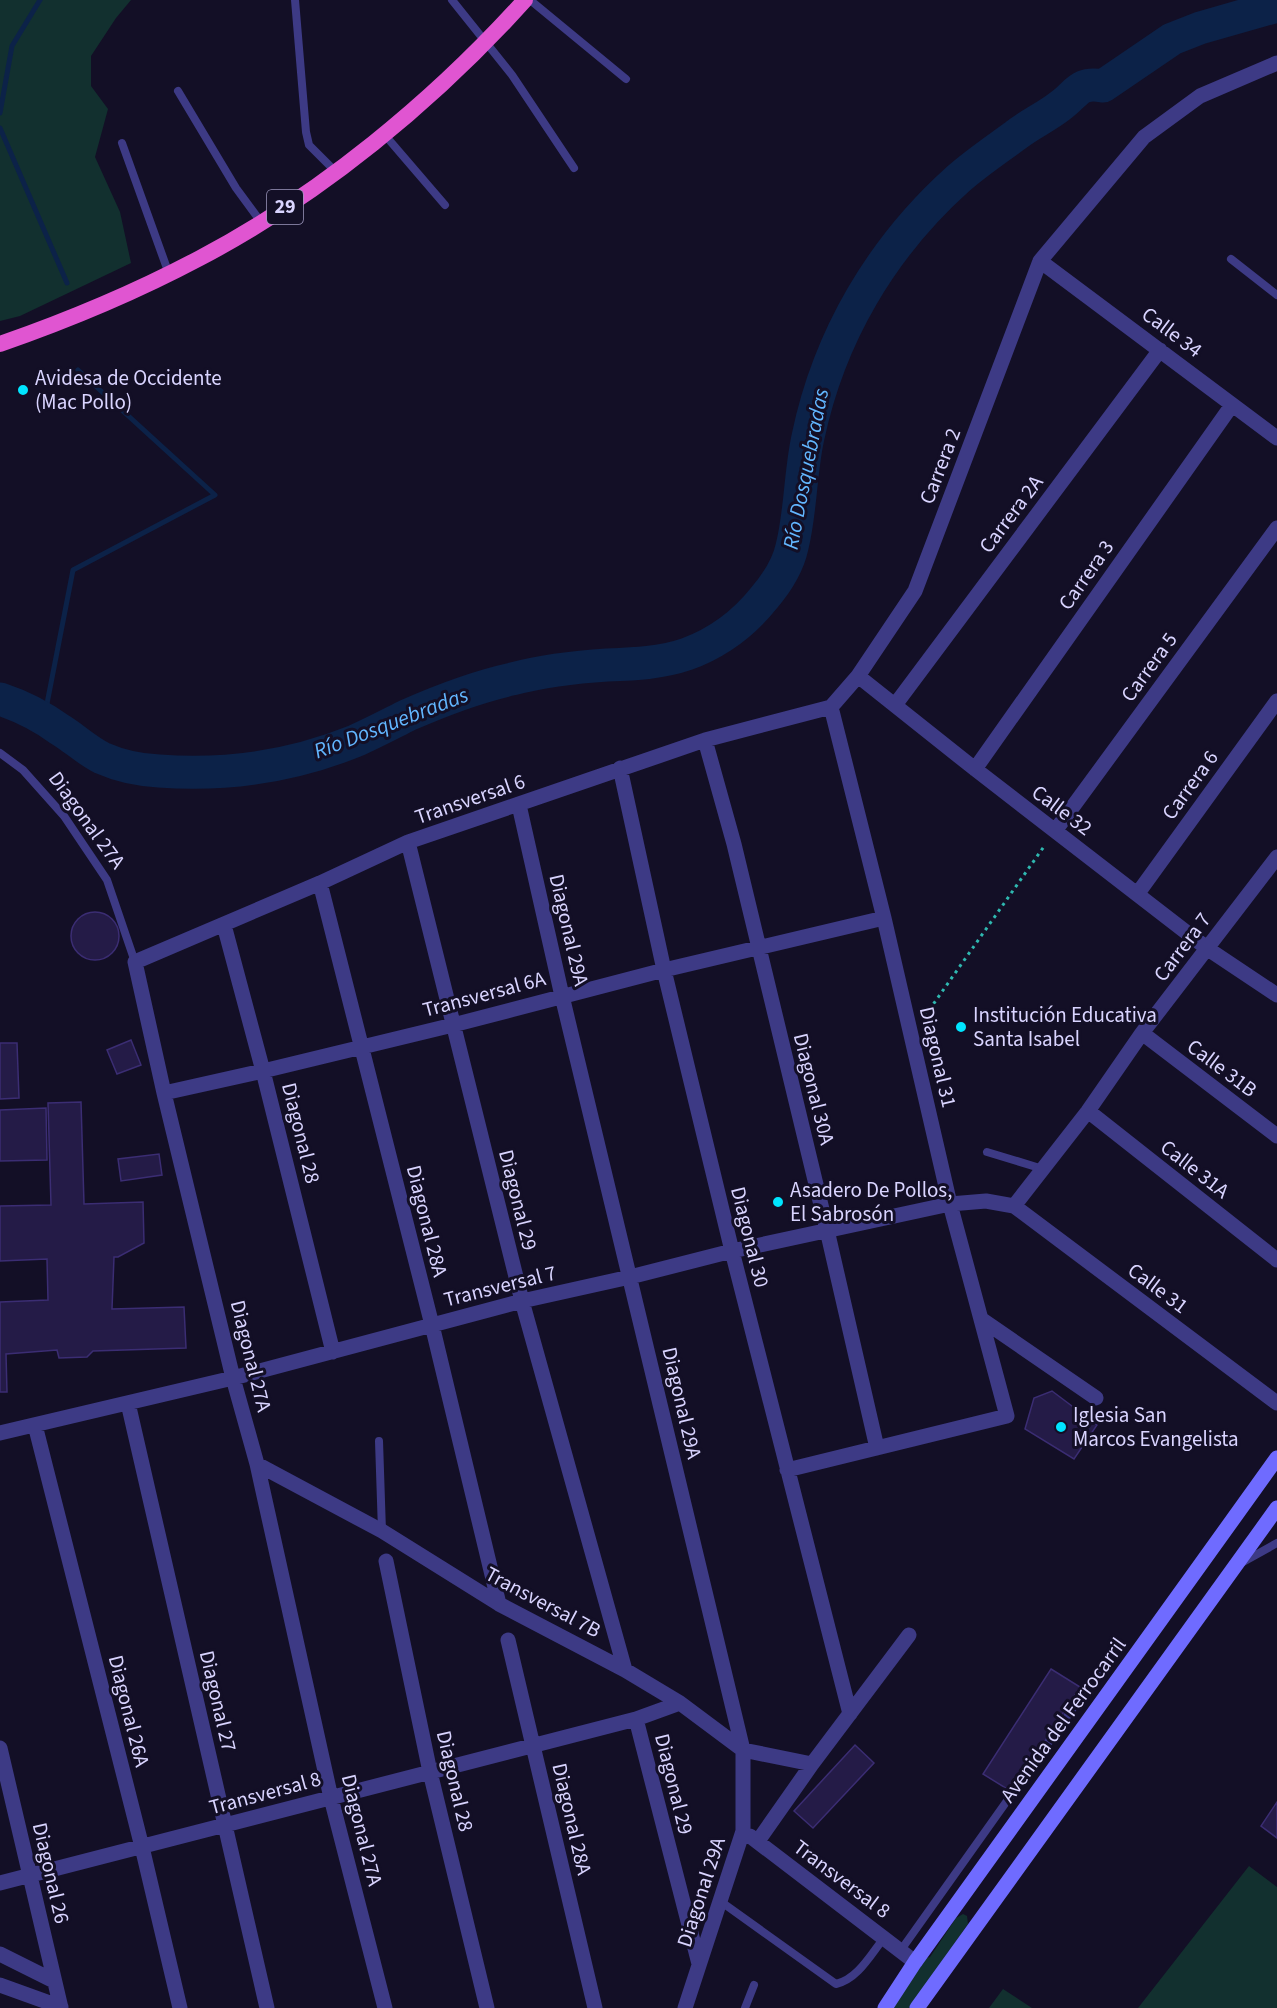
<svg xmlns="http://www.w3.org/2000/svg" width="1277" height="2008" viewBox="0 0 1277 2008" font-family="'Source Sans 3',sans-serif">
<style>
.green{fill:#12302f}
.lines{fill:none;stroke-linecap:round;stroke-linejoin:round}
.stream{stroke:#0c2248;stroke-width:5}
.river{stroke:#0c2248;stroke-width:33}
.building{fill:#241b47;stroke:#3b2d73;stroke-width:1.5}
.path{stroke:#2fb8b0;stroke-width:3;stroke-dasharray:3 4.5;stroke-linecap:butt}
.service{stroke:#3d3a85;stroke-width:8}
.minor{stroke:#3d3a85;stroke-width:15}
.secondary{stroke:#6f6bff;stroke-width:15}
.trunk{stroke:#e055d1;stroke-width:16}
.poi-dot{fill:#00e5ff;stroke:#130f26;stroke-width:2}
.labels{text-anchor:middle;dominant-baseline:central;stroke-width:6;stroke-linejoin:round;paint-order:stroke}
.shield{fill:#130f26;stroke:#9e99be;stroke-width:1.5}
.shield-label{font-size:20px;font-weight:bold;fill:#d9d4ff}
.street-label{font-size:21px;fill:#d9d4ff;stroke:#130f26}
.poi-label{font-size:21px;fill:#d9d4ff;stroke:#130f26;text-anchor:start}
.water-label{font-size:22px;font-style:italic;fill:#62b6ff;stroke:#130f26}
</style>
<rect width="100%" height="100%" fill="#130f26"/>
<path class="green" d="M0 0H131L116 18 91 56V86L108 109 95 157 120 212 131 263 20 316 0 321Z
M1249 1866 1277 1887V2008H1138Z
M963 1914 967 1916 968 1924 939 1965 917 2008H885L915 1962 930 1957 956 1918Z
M1003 1989 1032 2008H989Z"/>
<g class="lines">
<path class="stream" d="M0 113 12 46 40 0
M0 128 67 283
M44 719 73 570 215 495 78 370"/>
<path class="river" d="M0 699C21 706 41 716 59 729 74 738 86 750 102 758 120 766 139 770 159 771 225 776 293 766 355 741 373 733 390 724 408 715 442 700 476 687 512 679 543 671 575 667 607 665 635 664 661 663 687 654 717 643 744 623 764 598 776 584 788 565 792 547 801 511 800 473 808 437 829 337 881 248 958 179 976 163 997 149 1016 135 1030 124 1046 117 1060 106 1077 94 1078 81 1103 86L1172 39 1200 28 1277 6"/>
</g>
<path class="building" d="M71 936a24 24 0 1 1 48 0a24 24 0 1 1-48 0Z
M131 1040 141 1065 117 1074 107 1050Z
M0 1043H17L19 1098 0 1099Z
M81 1102 84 1204 143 1202 144 1243 118 1257H114L112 1309 184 1307 186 1348 93 1351 87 1357 59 1358 57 1350 6 1354 7 1392H0V1302L48 1300 47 1259 0 1261V1206L51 1205 48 1103Z
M46 1108 47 1160 0 1161V1110Z
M159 1154 162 1175 121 1181 118 1159Z
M1052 1391 1097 1425 1074 1459 1025 1429 1034 1398Z
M1051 1669 1080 1687 1012 1792 983 1774Z
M855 1745 874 1763 813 1828 794 1811Z
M1277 1802V1838L1261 1826Z"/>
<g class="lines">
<path class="path" d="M925 1016 1045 845"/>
<path class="service" d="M295 0 306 132 309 145 336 172
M452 0 512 75 574 168
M530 0 626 79
M178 91 236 188 261 222
M384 134 445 205
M122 143 169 274
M1231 259 1277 295
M0 753 23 770 64 816 107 880 135 962
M987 1152 1043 1169
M379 1441 382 1531
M1243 1562 1277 1543
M720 1901 836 1984C858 1979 871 1954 884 1938
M901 1950 1105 1663
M745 2008 754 1985"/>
<path class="minor" d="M1040 261 1277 438
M858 676 975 769 1208 949 1277 995
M895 705 1160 350
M831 707 858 676 915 591 1040 261 1144 137 1200 96 1277 63
M705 740 734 844 827 1230 877 1448
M620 768 664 970 732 1251 850 1714
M975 769 1232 405
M519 805 562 996 743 1750V1831L685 2008
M1055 831 1277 528
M408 842 522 1301 625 1670
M320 883 432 1325 499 1604
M1138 893 1277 701
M224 925 263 1071 333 1352
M1142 1033 1277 1136
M164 1093 263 1071 453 1025 664 970 884 918
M1088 1111 1277 1260
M1014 1206 1088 1111 1142 1033 1277 857
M981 1319 1096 1398
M128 1403 267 2008
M35 1425 142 1847 180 2008
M0 1433 233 1378 522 1301 630 1277 732 1251 950 1204 986 1201 1014 1206 1277 1403
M257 1464 382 1531 499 1604 625 1670 680 1703 743 1750 812 1764
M787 1470 1007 1416 950 1204 884 918 831 707
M386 1561 430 1772 487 2008
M508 1640 595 2008
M636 1719 699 1964
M0 1748 61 2008
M750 1836 915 1962
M758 1841 812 1764 909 1635
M0 1883 636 1719 680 1703
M0 1954 54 1981
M0 1985 61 2007
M385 2008 331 1798 257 1464 233 1378 164 1093 135 962 320 883 408 842 705 740 831 707"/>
<path class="secondary" d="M885 2008 915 1962 1277 1458
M917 2008 1277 1508"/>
<path class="trunk" d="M0 344C69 320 136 292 200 258 320 195 434 101 525 0"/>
</g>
<g class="poi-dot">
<circle cx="23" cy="390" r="6"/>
<circle cx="961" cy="1027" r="6"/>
<circle cx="778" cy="1202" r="6"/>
<circle cx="1061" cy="1427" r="6"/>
</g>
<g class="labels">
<rect class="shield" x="267" y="190" width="36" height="34" rx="4.5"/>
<g class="shield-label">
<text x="285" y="207">29</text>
</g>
<g class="street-label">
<text transform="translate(1172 332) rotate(37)">Calle 34</text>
<text transform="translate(940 466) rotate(-69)">Carrera 2</text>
<text transform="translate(1011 514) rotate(-53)">Carrera 2A</text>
<text transform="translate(1086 575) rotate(-55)">Carrera 3</text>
<text transform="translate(1149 667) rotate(-54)">Carrera 5</text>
<text transform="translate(1190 785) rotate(-54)">Carrera 6</text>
<text transform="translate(470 799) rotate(-19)">Transversal 6</text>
<text transform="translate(1062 810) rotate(37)">Calle 32</text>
<text transform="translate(87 820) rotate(54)">Diagonal 27A</text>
<text transform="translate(569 930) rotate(77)">Diagonal 29A</text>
<text transform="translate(1182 947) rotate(-53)">Carrera 7</text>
<text transform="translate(484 994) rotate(-15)">Transversal 6A</text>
<text transform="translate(938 1057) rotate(77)">Diagonal 31</text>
<text transform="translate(1222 1068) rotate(37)">Calle 31B</text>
<text transform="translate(814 1089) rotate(76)">Diagonal 30A</text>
<text transform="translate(301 1133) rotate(76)">Diagonal 28</text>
<text transform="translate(1195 1169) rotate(38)">Calle 31A</text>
<text transform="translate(518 1200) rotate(76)">Diagonal 29</text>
<text transform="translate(427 1221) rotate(76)">Diagonal 28A</text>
<text transform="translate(750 1237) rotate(76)">Diagonal 30</text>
<text transform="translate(500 1286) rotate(-14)">Transversal 7</text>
<text transform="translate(1158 1288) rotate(37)">Calle 31</text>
<text transform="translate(251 1356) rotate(76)">Diagonal 27A</text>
<text transform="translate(682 1403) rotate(77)">Diagonal 29A</text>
<text transform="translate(543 1602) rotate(28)">Transversal 7B</text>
<text transform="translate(218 1701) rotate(77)">Diagonal 27</text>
<text transform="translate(129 1711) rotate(76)">Diagonal 26A</text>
<text transform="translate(1063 1720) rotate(-54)">Avenida del Ferrocarril</text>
<text transform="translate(455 1781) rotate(77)">Diagonal 28</text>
<text transform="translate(674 1784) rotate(76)">Diagonal 29</text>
<text transform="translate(265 1793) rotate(-15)">Transversal 8</text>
<text transform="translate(572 1819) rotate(77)">Diagonal 28A</text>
<text transform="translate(362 1830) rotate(76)">Diagonal 27A</text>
<text transform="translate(51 1873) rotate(77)">Diagonal 26</text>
<text transform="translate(842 1879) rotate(37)">Transversal 8</text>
<text transform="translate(701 1892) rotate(-72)">Diagonal 29A</text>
</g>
<g class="poi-label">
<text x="35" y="378">Avidesa de Occidente<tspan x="35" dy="24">(Mac Pollo)</tspan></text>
<text x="973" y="1015">Institución Educativa<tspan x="973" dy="24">Santa Isabel</tspan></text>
<text x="790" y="1190">Asadero De Pollos,<tspan x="790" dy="24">El Sabrosón</tspan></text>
<text x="1073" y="1415">Iglesia San<tspan x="1073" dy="24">Marcos Evangelista</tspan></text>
</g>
<g class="water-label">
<text transform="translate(806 469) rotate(-79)">Río Dosquebradas</text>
<text transform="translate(391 723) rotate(-21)">Río Dosquebradas</text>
</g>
</g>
</svg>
